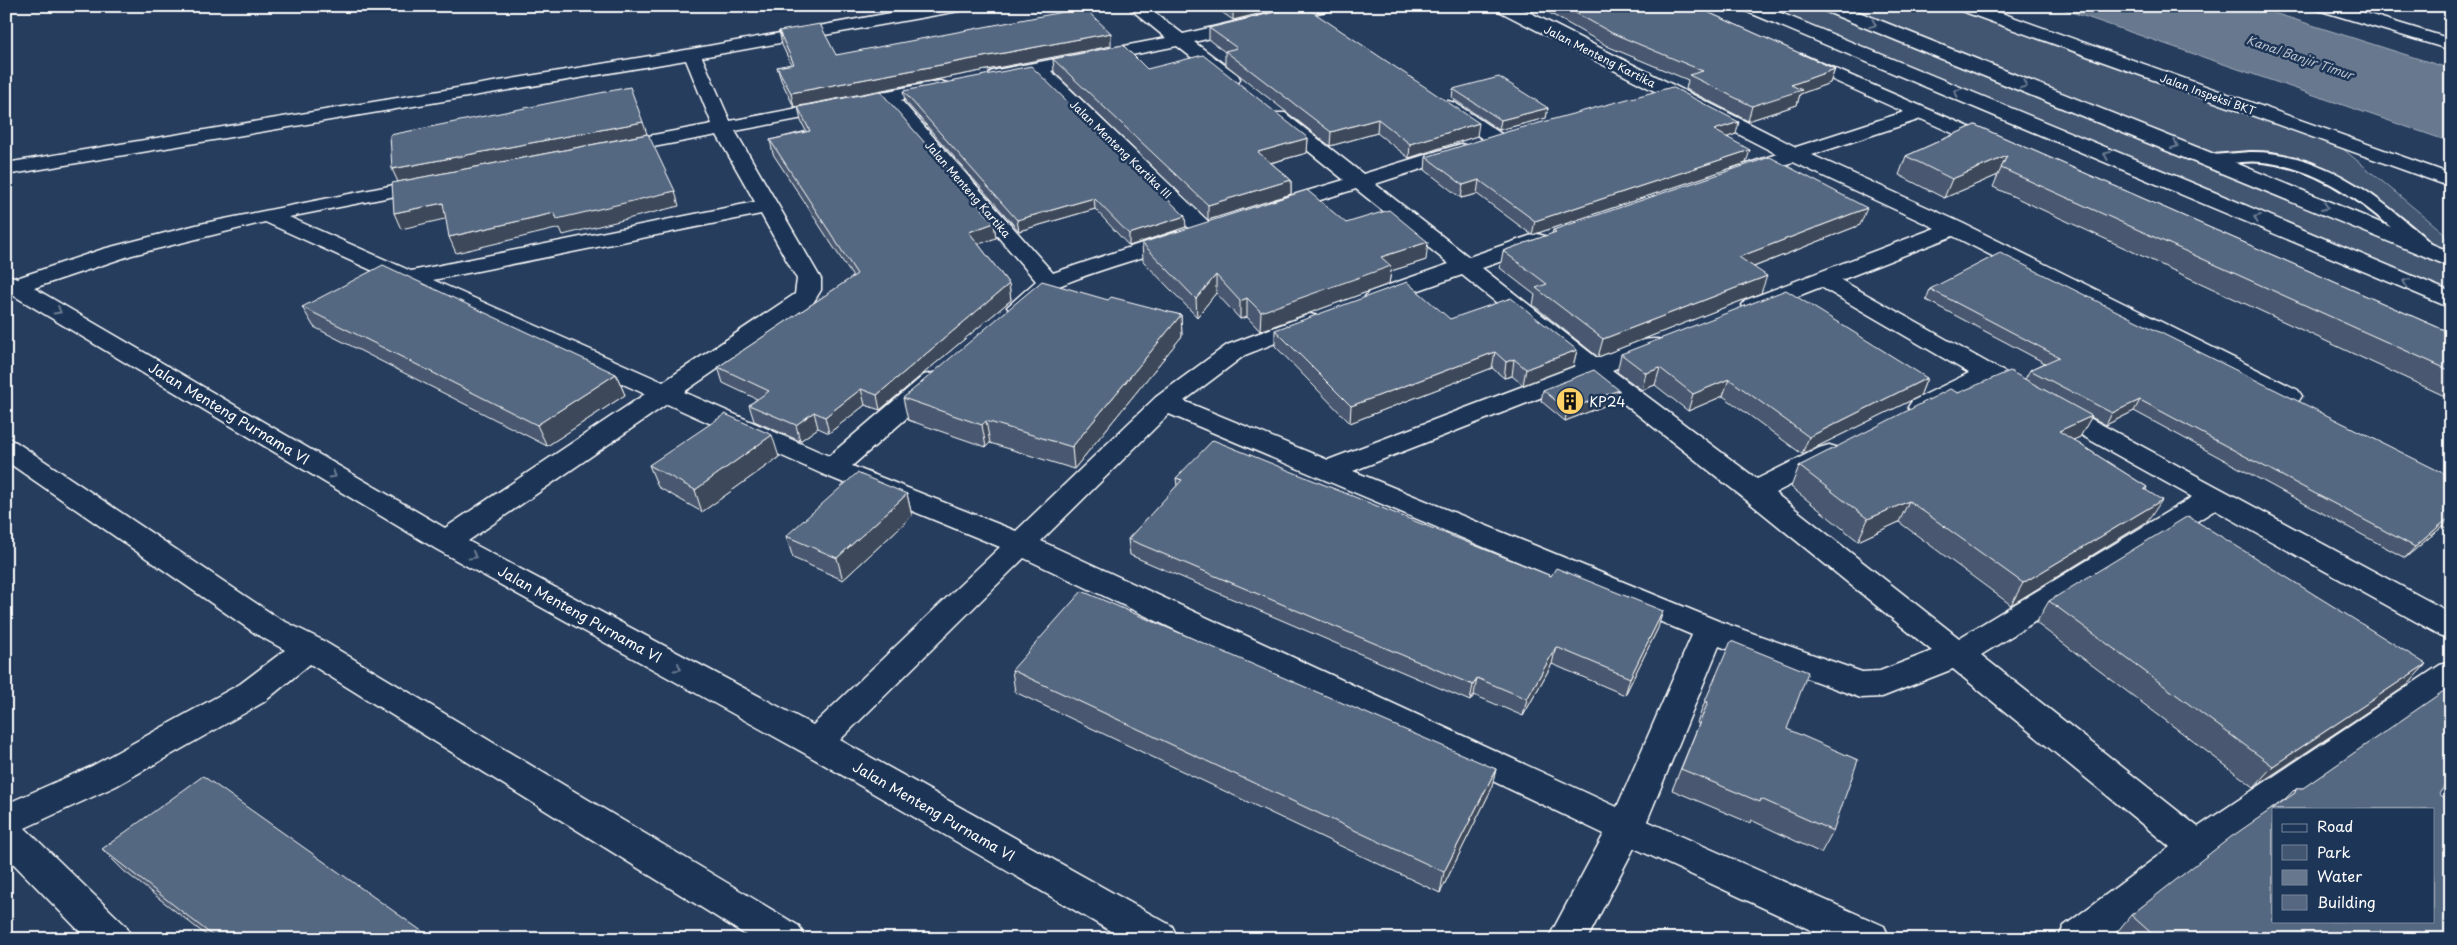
<svg xmlns="http://www.w3.org/2000/svg" width="2457" height="945" viewBox="0 0 2457 945" font-family="'Playpen Sans',sans-serif">
<style>
.green{fill:#425672;stroke:#a0aab8}
.water{fill:#67788e;stroke:#a4aebb}
.lines{fill:none;stroke-linecap:round;stroke-linejoin:round}
.lane-casing{stroke:#fff;stroke-width:4}
.street-casing{stroke:#fff;stroke-width:3}
.secondary-casing{stroke:#fff;stroke-width:3}
.lane{fill:#1d3557;fill-rule:evenodd}
.street{fill:#1d3557;fill-rule:evenodd}
.secondary{fill:#1d3557;fill-rule:evenodd}
.wall{fill:#49596f;stroke:#fff}
.shaded-wall{fill:#3c485a;stroke:#fff}
.building{fill:#556781;stroke:#fff;fill-rule:evenodd}
.oneway{stroke:#6c7c92}
.labels{text-anchor:middle;dominant-baseline:central;stroke-width:5;stroke-linejoin:round;paint-order:stroke}
.far-street-label{font-size:11px;fill:#fff;stroke:#1d3557}
.far-water-label{font-size:12px;font-style:italic;fill:#bbc2cc;stroke:#1d3557}
.poi-label{font-size:14px;fill:#fff;stroke:#1d3557;text-anchor:start}
.street-label{font-size:14px;fill:#fff;stroke:#1d3557}
</style>
<rect width="100%" height="100%" fill="#263d5e"/>
<filter id="ink" filterUnits="userSpaceOnUse"><feTurbulence type="fractalNoise" baseFrequency=".02" numOctaves="2"/><feDisplacementMap in="SourceGraphic" scale="10" xChannelSelector="R" yChannelSelector="G"/><feConvolveMatrix kernelMatrix="1 2 1 2 8 2 1 2 1" color-interpolation-filters="sRGB"/></filter>
<g filter="url(#ink)">
<path class="green" d="M1747 6H1964L2330 138 2443 232 2448 246 2427 250 2358 191 2291 162 2212 160 2451 261V300Z"/>
<path class="water" d="M2054 6H2252L2451 69V142Z"/>
<g class="lines">
<defs>
<path id="lane" d="M2250 152C2309 151 2362 184 2405 221 2415 230 2428 239 2436 250L2433 254H2421C2375 212 2326 168 2262 162 2245 160 2228 164 2212 165L2206 164 2204 160 2206 156 2212 155Z"/>
<path id="street" d="M929 6H967L959 11 702 57 730 121 940 81 947 83 949 87 947 91 901 100 1053 273 1169 234 1177 232 1185 234 1188 239 1185 244C1143 258 1099 269 1059 286 1041 294 1033 318 1011 312L1007 307 1036 281 883 103 735 131 821 279V290L813 303 684 392 829 456 924 375 933 373 942 375 946 381 942 387 852 466 1016 531 1156 397 1227 345 1310 314 1318 316 1322 321 1318 326 1245 355 1184 401 1328 460 1576 366 1462 275 1385 302 1377 304 1369 302 1365 297 1369 292 1449 264 1356 189 1278 213 1270 212 1267 207 1270 202 1344 180 1271 121 1268 117 1271 113H1285L1363 174 1461 144 1468 146 1471 150 1468 154 1375 184 1469 257 1529 236 1537 234 1545 236 1548 241 1545 246 1482 268 1597 358C1616 351 1642 335 1663 340L1666 345 1663 350 1612 370 1757 479 1819 448 1829 445 1839 448 1843 454 1839 460 1775 493 1959 638 2192 497 1988 383 1930 413 1921 415 1912 413 1908 407 1912 401 1969 373 1821 287 1762 310 1754 312 1746 310 1742 305 1746 300 1935 228 1793 162 1748 176 1741 178 1734 176 1731 172 1734 168 1777 154 1497 10 1495 6H1517L1796 147 1904 112 1795 63 1792 59 1795 55 1801 54 2004 142 2007 146 2004 150 1997 152 1990 150 1921 119 1812 155 1962 223 2298 390 2302 396 2298 402 2289 404 2280 402 1953 236 1841 280 1997 368 2451 613V639L2440 635 2215 510 1981 655 2198 827 2440 665 2451 662V691L2281 809H2273V814L2210 858 2107 939H2058L2064 926 2170 847 1953 669 1882 697 1861 698 1719 646 1647 821 1884 926 1890 939H1830L1634 848 1587 939H1548L1604 834 1024 558 840 740 1172 926 1178 939H1124L804 753 436 549 6 291V274L17 278 103 249 200 224 429 178 436 180 439 184 436 188 289 217 411 271 755 202 717 135 616 154 609 152 606 148 609 144 616 142 712 124 686 60 6 175V163L692 49ZM761 214 797 279 795 294 663 382 433 280ZM265 222 645 394 445 528 34 288 132 255ZM1591 378 1745 499 1932 651 1880 671 1862 672 1721 622 1353 471ZM667 404 822 474 1000 547 813 725 468 541ZM1169 414 1692 635 1617 807 1041 541Z
M1127 6H1146L1183 34 1302 6H1332L1330 10 1194 42 1238 75 1240 79 1238 83H1224L1177 46 1051 71 1212 225 1215 230 1212 235 1204 237 1196 235 1033 74 997 82 990 80 988 76 990 72 997 70 1166 38Z
M1741 6H1764L2202 187 2451 292V308L1743 10Z
M1820 6H1844L2219 156 2451 252V267L1822 10Z
M1448 101 1455 103 1503 135 1506 139 1503 143 1496 145 1489 143 1441 111 1438 107 1441 103Z
M6 439 16 442 278 618 320 639 799 926 805 939H752L310 664 264 702 116 786 25 828 126 926 132 939H87L6 856V804L92 766 240 684 285 650 256 634 6 461Z"/>
<path id="secondary" d="M1957 6H1982L2451 174V187L1959 10Z
M2316 6H2342L2451 39V50L2318 10Z"/>
</defs>
<use href="#lane" class="lane-casing"/>
<use href="#street" class="street-casing"/>
<use href="#secondary" class="secondary-casing"/>
<use href="#lane" class="lane"/>
<use href="#street" class="street"/>
<use href="#secondary" class="secondary"/>
</g>
<path class="wall" d="M1213 6H1291L1233 20Z
M1537 6H1694L1835 69 1830 83 1800 94 1797 105 1748 121 1686 89 1688 80 1609 47Z
M1209 28 1477 136 1409 158 1377 133 1330 146 1225 64V52L1209 40Z
M779 31 836 55 1111 46 794 107 781 80 777 67 791 64 782 45Z
M1053 59 1308 138 1307 153 1271 163 1291 180V194L1208 220 1054 72Z
M1453 89 1548 108 1546 118 1499 130 1452 98Z
M903 91 1186 227 1129 246 1095 209 1019 231 905 101Z
M798 107 994 223 996 238 978 244 1009 284 1011 300 880 410 865 405 829 433 818 428 800 441 754 421 749 405 757 399 723 383 718 367 853 277 773 154 770 140 806 131 801 121Z
M1975 125 2451 333V399L1993 187 1998 175 1944 198 1899 175 1906 156Z
M1736 134 1728 137 1746 163 1532 235 1477 194 1461 198 1425 170 1426 157Z
M1346 223 1426 260 1391 271 1389 284 1260 331 1247 317 1240 319 1216 293 1197 317 1143 261 1142 243Z
M1860 225 1754 267 1761 293 1598 357 1533 305 1535 295 1500 268 1503 251 1552 234 1553 230Z
M1930 289 2451 477V528L2449 529 2443 526 2405 558 2134 411 2106 425 2091 417 2080 437 2073 440 2147 487 2146 490 2148 521 2011 605 1899 522 1858 541 1791 487 1799 466 1958 393 2025 379 2030 370 2045 363 1926 300Z
M1108 300 1181 315 1182 336 1074 469 990 443 986 447 908 420 903 398Z
M302 307 616 374 625 395 547 446 314 327Z
M1450 319 1577 350 1573 366 1523 385 1512 376 1504 378 1492 368 1350 423 1275 346V330Z
M1621 354 1927 378 1920 396 1802 454 1723 396 1688 411 1655 385 1642 390 1617 372Z
M1543 390H1619L1617 401 1565 421 1541 401Z
M779 457 702 512 658 487 649 465Z
M1176 478 1658 628 1625 695 1552 664 1523 716 1474 695 1470 701 1130 555 1128 539 1177 486Z
M907 494 912 516 843 580 793 558 786 536Z
M2049 601 2426 664 2406 686 2254 787 2036 623Z
M1012 670 1496 769 1491 790 1440 893 1015 692Z
M1705 701 1787 729 1833 831 1821 853 1751 820 1750 823 1672 790 1699 724 1697 723Z
M2296 788 2439 794 2451 939H2113L2112 938 2131 915 2285 799Z
M102 849 433 939H211L124 871Z"/>
<path class="shaded-wall" d="M1254 6H1291L1233 20V11Z
M1111 33V46L794 107 791 93Z
M1835 69 1830 83 1800 94 1797 105 1748 121 1752 106 1791 85Z
M1548 108 1546 118 1499 130 1501 120Z
M1378 119 1377 133 1330 146 1331 132Z
M643 122 647 134 398 182 392 169Z
M1739 122 1736 134 1711 143 1714 130Z
M1479 123 1477 136 1409 158 1410 144Z
M1308 138 1307 153 1258 166V152Z
M1750 150 1746 163 1532 235 1535 221Z
M2007 156 1998 175 1944 198 1952 179Z
M1291 180V194L1208 220V205Z
M1479 180 1477 194 1461 198 1463 185Z
M675 191 679 206 563 235 560 228 456 253 449 237 554 213Z
M1094 198 1095 209 1019 231 1017 220Z
M443 203 449 218 401 229 394 213Z
M1867 208 1860 225 1733 275 1739 257Z
M1185 216 1186 227 1129 246V234Z
M994 223 996 238 971 247 969 232Z
M1428 242 1426 260 1391 271 1389 284 1260 331 1261 312 1381 257Z
M1216 275V293L1197 317 1196 299Z
M1767 276 1761 293 1598 357 1603 339Z
M1009 284 1011 300 880 410 877 395Z
M1247 298V317L1240 319V301Z
M1181 315 1182 336 1074 469 1072 447Z
M1577 350 1573 366 1523 385 1526 369Z
M1495 352 1492 368 1350 423 1351 406Z
M1514 359 1512 376 1504 378 1506 362Z
M1660 368 1655 385 1642 390 1646 373Z
M616 374 625 395 547 446 537 425Z
M1927 378 1920 396 1802 454 1809 437Z
M1729 379 1723 396 1688 411 1693 394Z
M861 389 865 405 829 433 825 417Z
M1619 390 1617 401 1565 421 1567 410Z
M2140 400 2134 411 2106 425 2112 413Z
M814 412 818 428 800 441 796 425Z
M2092 416 2080 437 2047 452 2059 431Z
M986 421 990 443 986 447 982 425Z
M772 435 779 457 702 512 695 490Z
M907 494 912 516 843 580 837 558Z
M2162 500 2148 521 2011 605 2023 583Z
M1909 501 1899 522 1858 541 1868 519Z
M2451 516 2443 526 2405 558 2415 547Z
M1663 611 1658 628 1625 695 1630 678Z
M1556 647 1552 664 1523 716 1527 699Z
M2426 664 2406 686 2254 787 2273 766Z
M1477 678 1474 695 1470 701 1473 685Z
M1496 769 1491 790 1440 893 1444 872Z"/>
<path class="building" d="M1226 6H1254L1233 11Z
M1300 6H1304L1479 123 1410 144 1378 119 1331 132 1225 51 1237 48 1209 28Z
M1563 6H1694L1835 69 1791 85 1802 90 1752 106 1689 75 1703 71 1612 33Z
M1084 8 1111 33 791 93 777 67 794 64 779 31 820 24 836 55Z
M1123 45 1147 69 1203 55 1308 138 1258 152 1291 180 1208 205 1053 59Z
M1031 66 1185 216 1129 234 1094 198 1017 220 903 91Z
M1499 77 1548 108 1501 120 1453 89Z
M630 87 643 122 392 169 390 135Z
M1672 87 1739 122 1714 130 1750 150 1535 221 1479 180 1463 185 1426 157 1506 132Z
M880 91 994 223 969 232 1009 284 877 395 861 389 825 417 814 412 796 425 749 405 769 391 718 367 857 274 770 140 810 131 798 107Z
M1975 125 2451 333V371L2001 168 2007 156 1952 179 1906 156Z
M648 134 675 191 557 219 554 213 449 237 443 203 394 213 392 183Z
M1770 157 1867 208 1739 257 1767 276 1603 339 1536 288 1547 284 1503 251 1556 232 1553 230Z
M1307 190 1346 223 1389 210 1428 242 1381 257 1391 266 1261 312 1247 298 1240 301 1216 275 1196 299 1142 243Z
M2000 253 2451 477V516L2415 547 2140 400 2112 413 2030 370 2059 357 1930 289Z
M383 265 616 374 537 425 302 307Z
M1042 281 1108 300 1111 297 1181 315 1072 447 986 421 982 425 903 398Z
M1407 282 1450 319 1511 298 1577 350 1526 369 1514 359 1506 362 1495 352 1351 406 1275 330Z
M1786 290 1927 378 1809 437 1729 379 1693 394 1660 368 1646 373 1621 354Z
M1594 370 1619 390 1567 410 1543 390Z
M2010 371 2092 416 2059 431 2147 487 2144 489 2162 500 2023 583 1909 501 1868 519 1799 466 1950 389 1958 393Z
M725 414 772 435 695 490 649 465Z
M1213 440 1551 576 1556 568 1663 611 1630 678 1556 647 1527 699 1477 678 1473 685 1128 539 1182 480 1176 478Z
M857 473 907 494 837 558 786 536Z
M2188 516 2426 664 2273 766 2049 601Z
M1082 591 1496 769 1444 872 1012 670Z
M1731 641 1808 672 1787 729 1858 760 1833 831 1761 799 1760 802 1681 769 1708 702 1705 701Z
M2451 686V776L2439 794 2451 802V939H2158L2131 915 2231 837 2295 793 2296 788H2303ZM2273 809H2433V921H2273Z
M203 776 433 939H217L102 849Z"/>
<defs><path id="oneway-chevron" d="M-2-3.5L2.5 0L-2 3.5" fill="none" stroke-width="1.6" stroke-linecap="round" stroke-linejoin="round" transform="scale(1.25)"/></defs>
<g class="oneway">
<use href="#oneway-chevron" transform="translate(1873 24) rotate(22)"/>
<use href="#oneway-chevron" transform="translate(2024 85) rotate(22)"/>
<use href="#oneway-chevron" transform="translate(1957 92) rotate(-158)"/>
<use href="#oneway-chevron" transform="translate(2175 145) rotate(22)"/>
<use href="#oneway-chevron" transform="translate(2107 155) rotate(-158)"/>
<use href="#oneway-chevron" transform="translate(2325 207) rotate(23)"/>
<use href="#oneway-chevron" transform="translate(2257 218) rotate(-157)"/>
<use href="#oneway-chevron" transform="translate(2406 282) rotate(-157)"/>
<use href="#oneway-chevron" transform="translate(58 311) rotate(31)"/>
<use href="#oneway-chevron" transform="translate(333 475) rotate(31)"/>
<use href="#oneway-chevron" transform="translate(473 556) rotate(29)"/>
<use href="#oneway-chevron" transform="translate(678 668) rotate(29)"/>
</g>
</g>
<defs>
<symbol id="building-disc" viewBox="-11 -11 22 22"><circle r="9.5" fill="#ffd166" stroke="#1d3557"/><path d="M-4-6H4V6H1V3H-1V6H-4ZM-2.5-4.3h1.7v1.8h-1.7ZM.8-4.3h1.7v1.8H.8ZM-2.5-1h1.7V.8h-1.7ZM.8-1h1.7V.8H.8Z" fill="#111"/></symbol>
</defs>
<g fill-rule="evenodd">
<use href="#building-disc" x="1554" y="385" width="32" height="32"/>
</g>
<g class="labels">
<g class="far-street-label">
<text transform="translate(1600 56) rotate(27)">Jalan Menteng Kartika</text>
<text transform="translate(2208 94) rotate(20)">Jalan Inspeksi BKT</text>
<text transform="translate(1121 149) rotate(44)">Jalan Menteng Kartika III</text>
<text transform="translate(968 189) rotate(49)">Jalan Menteng Kartika</text>
</g>
<g class="far-water-label">
<text transform="translate(2300 57) rotate(19)">Kanal Banjir Timur</text>
</g>
<g class="poi-label">
<text x="1589" y="401">KP24</text>
</g>
<g class="street-label">
<text transform="translate(229 413) rotate(31)">Jalan Menteng Purnama VI</text>
<text transform="translate(580 614) rotate(29)">Jalan Menteng Purnama VI</text>
<text transform="translate(934 811) rotate(30)">Jalan Menteng Purnama VI</text>
</g>
</g>
<rect width="2457" height="945" fill="none" stroke="#1d3557" stroke-width="25"/>
<rect x="12" y="12" width="2432" height="920" fill="none" stroke="#fff" stroke-width="2" filter="url(#ink)"/>
<rect x="2272" y="808" width="162" height="115" fill="#1d3557" stroke="#77869a"/>
<rect x="2282" y="824" width="25" height="8" fill="#1d3557" stroke="#77869a"/>
<text x="2317" y="832" font-size="15" fill="#ffffff">Road</text>
<rect x="2282" y="845" width="25" height="15" fill="#425672" stroke="#77869a"/>
<text x="2317" y="858" font-size="15" fill="#ffffff">Park</text>
<rect x="2282" y="870" width="25" height="15" fill="#67788e" stroke="#77869a"/>
<text x="2317" y="882" font-size="15" fill="#ffffff">Water</text>
<rect x="2282" y="895" width="25" height="15" fill="#556781" stroke="#77869a"/>
<text x="2317" y="908" font-size="15" fill="#ffffff">Building</text>
</svg>
